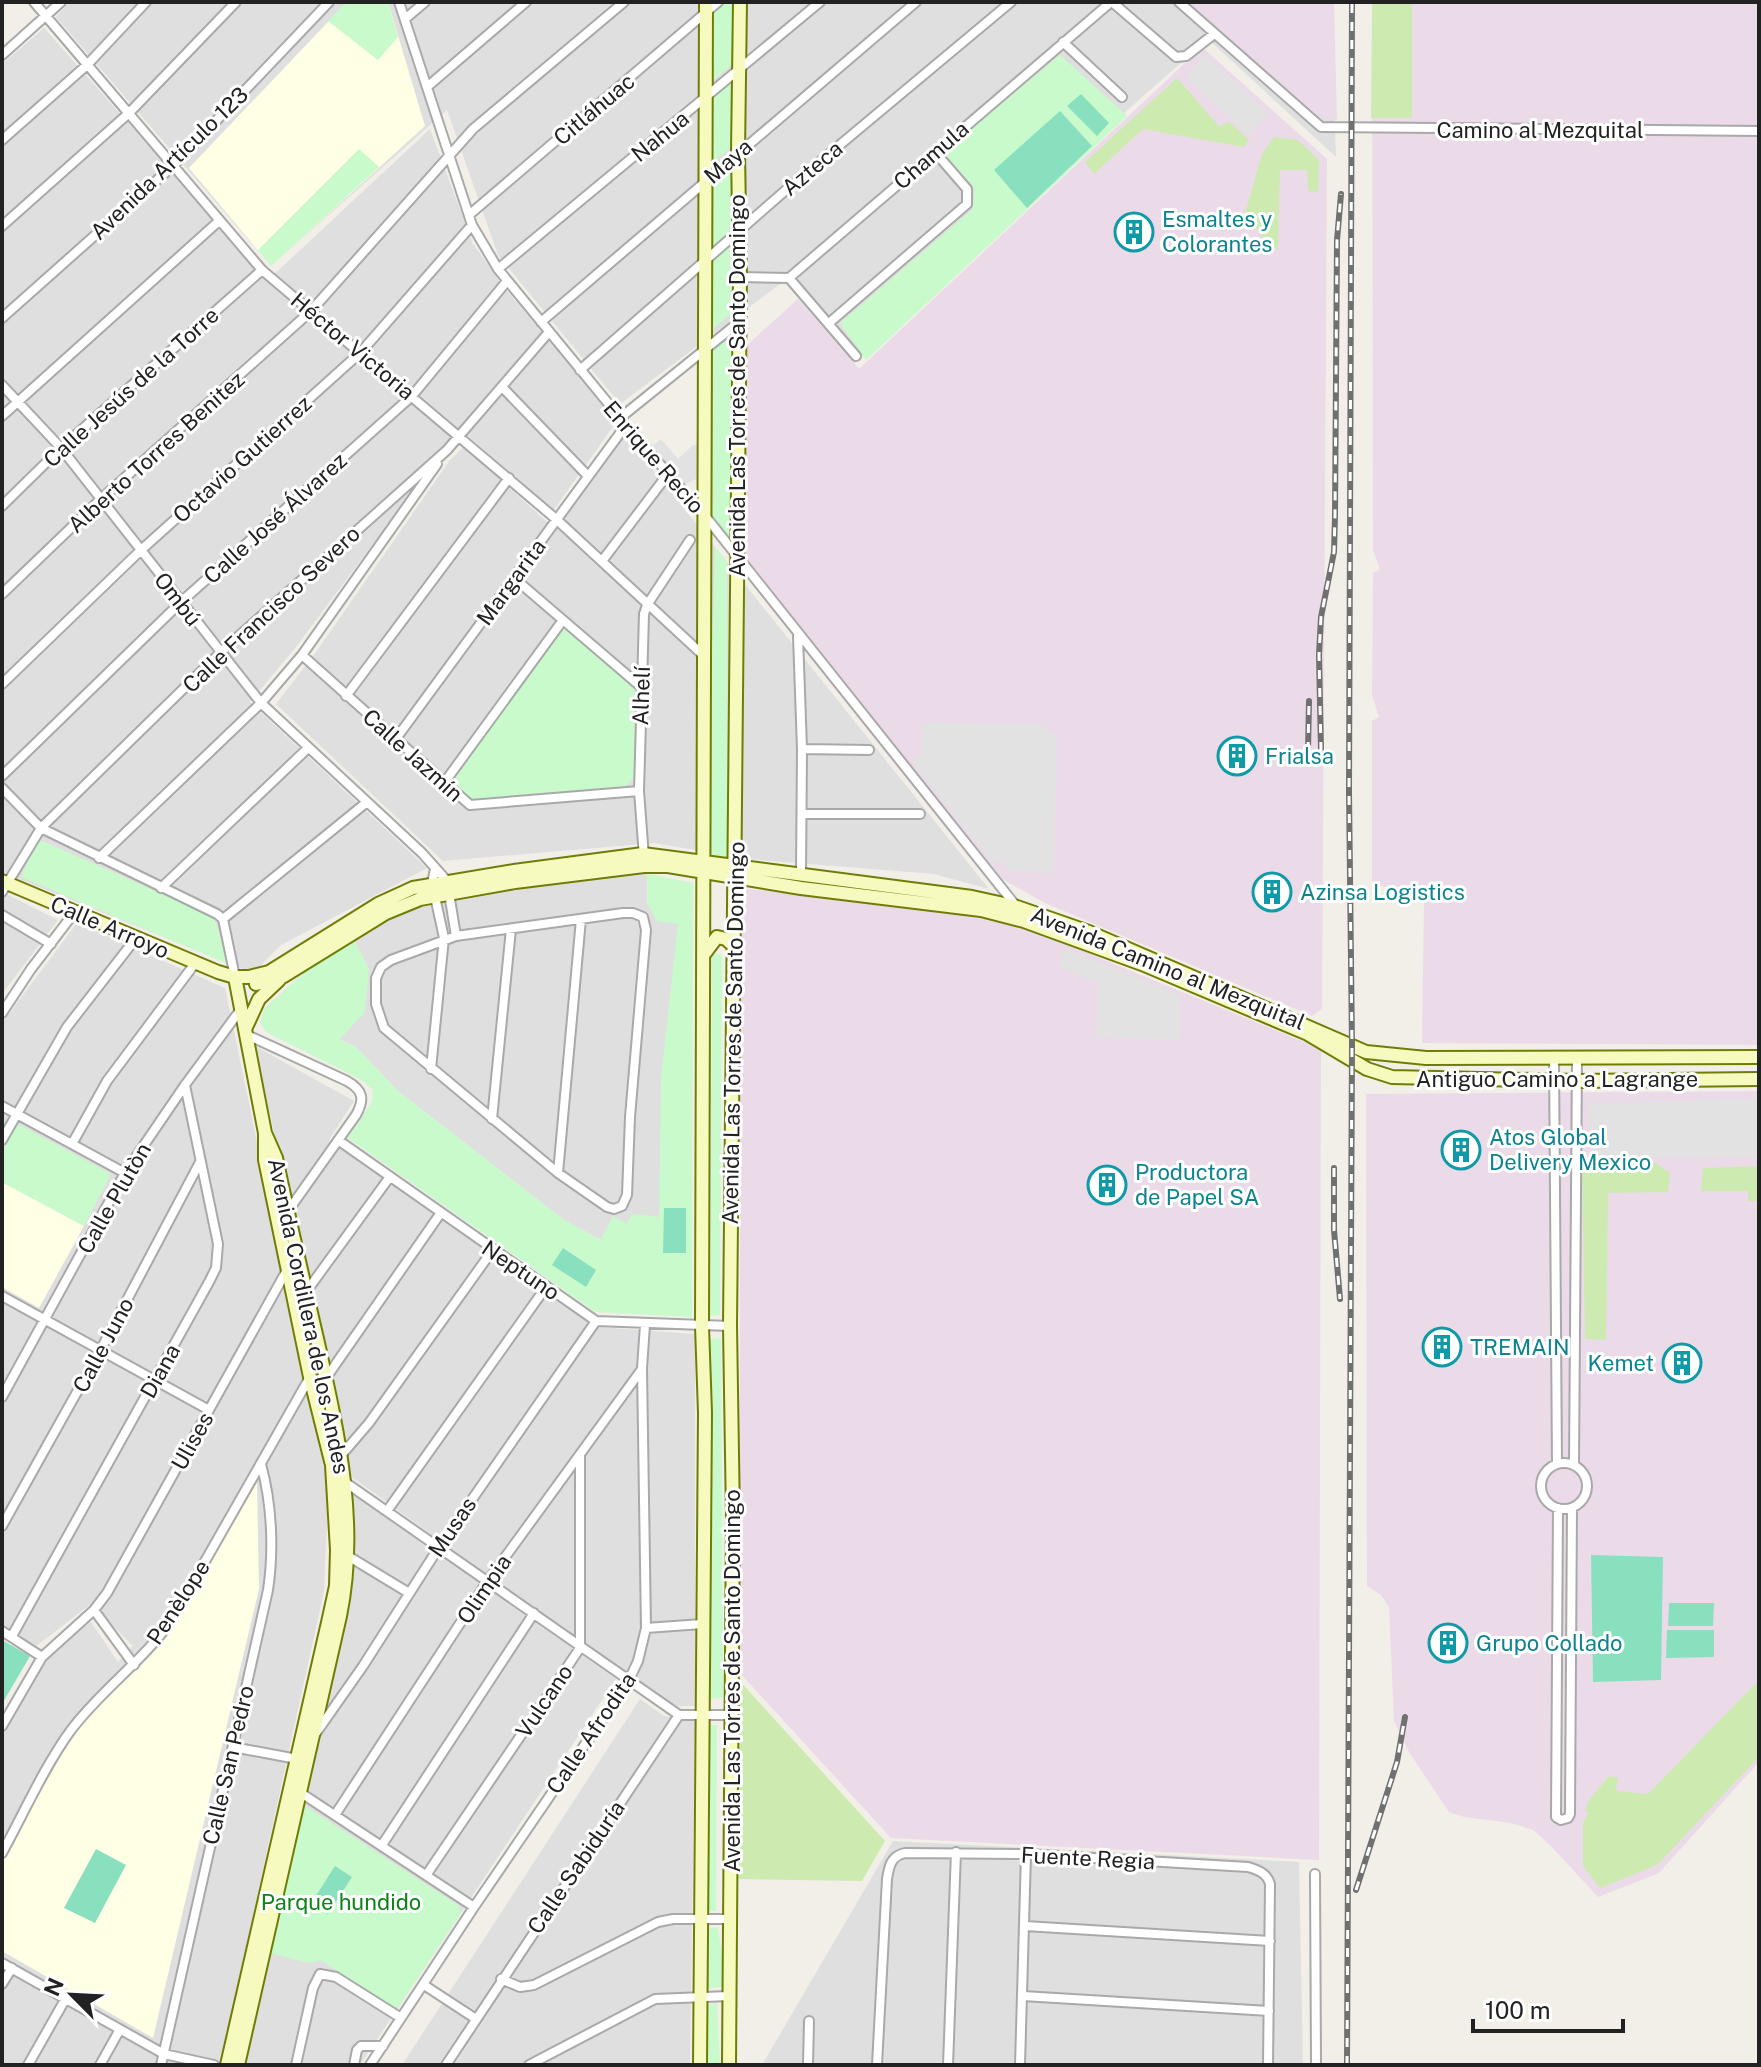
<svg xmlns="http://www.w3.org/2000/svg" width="1761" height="2067" viewBox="0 0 1761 2067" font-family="'Public Sans',sans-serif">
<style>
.residential{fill:#e0dfdf}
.industrial{fill:#ebdbe8}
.education{fill:#ffffe5}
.grass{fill:#cdebb0}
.park{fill:#c8facc}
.pitch{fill:#88e0be}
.parking{fill:#e2e2e2}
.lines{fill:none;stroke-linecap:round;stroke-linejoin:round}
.street-casing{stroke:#a9a9a9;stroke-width:12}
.secondary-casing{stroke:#707d05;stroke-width:16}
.street{stroke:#fff;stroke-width:8}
.secondary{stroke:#f7fabf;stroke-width:12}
.rail-casing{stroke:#707070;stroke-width:6}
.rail{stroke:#fff;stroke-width:3;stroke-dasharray:9;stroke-linecap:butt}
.labels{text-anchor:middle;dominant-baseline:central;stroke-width:6;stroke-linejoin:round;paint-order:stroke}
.street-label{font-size:22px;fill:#222;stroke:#fff}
.culture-label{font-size:22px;fill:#0d838f;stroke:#fff;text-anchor:start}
.park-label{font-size:22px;fill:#0c8416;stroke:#fff}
</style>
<rect width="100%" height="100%" fill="#f2efe9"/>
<path class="residential" d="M70 2H1331L1336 157 1208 39 1132 106 854 364 784 281 620 404 498 255 447 110 271 266 56 17Z
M44 28 268 280 430 129 473 244 508 292 617 421 553 511 464 432 442 451 296 647 250 702 427 868 281 945 253 973 2 872V64Z
M625 435 989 889 934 874 748 859 654 843 443 861 276 704 316 652 450 460 464 447 556 530Z
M628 871 693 883 690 1288 564 1220 398 1091 355 1046 264 1009 306 971 353 938 420 899Z
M2 892 58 920 2 994Z
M77 923 225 988 324 1463 328 1498 324 1591 220 2065H2V1731L47 1653 91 1622 118 1662 133 1646 91 1604 31 1650 2 1634V1023Z
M255 1046 354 1101 329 1140 597 1327 695 1334V1706H677L619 1670 345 1472 340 1435Z
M350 1491 616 1679 360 2065H243L353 1577Z
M640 1699 664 1716 695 1719 690 2065H402Z
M893 1841 1299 1862 1303 2065H762Z"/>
<path class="industrial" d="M1189 2H1334L1337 120H1328L1307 108Z
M1372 2H1759V1045L1422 1043 1424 899 1372 883V721L1379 717 1372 695 1373 573 1380 569 1373 550Z
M1202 47 1327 159 1322 1009 1312 1016 1045 903 1002 879 742 554 744 511 745 347 798 299 859 369Z
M740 888 947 911 1034 931 1321 1049 1319 1860 891 1838 740 1673Z
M1759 1091V1762L1659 1873 1598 1897 1550 1845 1533 1830 1511 1823 1464 1817 1449 1812 1409 1752 1394 1721 1389 1607 1381 1595 1367 1586 1366 1094Z"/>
<path class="education" d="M347 2H388L425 126 271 266 189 168Z
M2 1182 84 1226 39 1308 2 1287Z
M257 1482 259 1589 153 2038 2 1951V1859L77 1728 177 1618Z"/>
<path class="grass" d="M1372 2H1412V118H1371Z
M1177 78 1219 126 1230 122 1249 140 1244 147 1143 129 1094 174 1085 162Z
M1274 137 1298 140 1319 160 1318 192 1308 191 1307 170H1280L1278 249 1271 248 1245 214 1262 154Z
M1582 1161 1656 1163 1670 1173 1668 1192 1608 1193 1606 1340 1585 1339Z
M1759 1166V1201H1748V1191H1701L1703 1168Z
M737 1678 885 1841 862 1881 738 1879Z
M1759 1680V1757L1657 1865 1600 1888 1583 1866V1823L1589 1812 1585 1811 1589 1800 1609 1776 1618 1778 1616 1791 1648 1794Z"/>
<path class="park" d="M347 2H388L398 37 378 60 328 21Z
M726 2H733V63L712 82 711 14Z
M1060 55 1127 116 866 360 840 323 973 209 975 189 945 155V151Z
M732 82 733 146 712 163 711 100Z
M359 149 379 167 271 266 258 250Z
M733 158 732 228 711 250V177Z
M731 244 732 312 710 332 711 263Z
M732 328 731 543 709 514V347Z
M715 547 727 563V858L706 854Z
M559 628 567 629 632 687 635 692 634 777 626 786 477 803 467 800 450 784 451 778Z
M38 839 214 917 228 964 21 877Z
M647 874 693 883 692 1317 595 1312 348 1138 372 1102 373 1090 360 1079 266 1032 260 1023 264 1009 306 971 353 938 369 969 365 1012 339 1040 355 1046 398 1091 564 1220 600 1240 613 1216 627 1224 632 1214 659 1217 661 1077 678 924 657 921 647 903Z
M722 954 720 1315 710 1316 712 955Z
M18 1124 111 1174 84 1226 2 1182V1152Z
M721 1338 723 1698 706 1699 709 1339Z
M708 1725H717L716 1911H707Z
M302 1804 458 1905 461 1913 399 2006 393 2008 321 1960 309 1963 266 1952Z
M718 1927 726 1986 706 1989 707 1929Z
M717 2002 720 2065H706L707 2006Z"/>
<path class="pitch" d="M1081 94 1109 123 1097 136 1067 106Z
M1060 111 1092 146 1027 208 994 170Z
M664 1208H686V1253H663Z
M563 1248 596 1270 586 1287 552 1265Z
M1591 1555 1663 1557 1661 1680 1593 1682Z
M1669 1603H1714L1713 1626H1668Z
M1667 1630H1714V1657L1666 1658Z
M2 1640 30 1656 2 1704Z
M96 1849 126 1865 95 1923 64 1908Z
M335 1866 352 1877 328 1914 312 1902Z"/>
<path class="parking" d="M1204 54 1268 113 1249 136 1186 77Z
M661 439 678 459 693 445H698V478L686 484 653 446Z
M922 723 1046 724 1047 732 1056 733 1054 873 1007 871 1009 863 991 861 912 762 922 753Z
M1065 949 1180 995V1040L1097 1037 1098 984 1058 966Z
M1759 1099V1157H1591L1589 1103Z"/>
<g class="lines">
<defs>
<path id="street" d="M34 2 262 270 556 519 704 656
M399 2 472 225 498 269 626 425 706 517 1016 906
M1112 2 1176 57 1186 56 1214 34
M1179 2 1321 127 1759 131
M405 19 425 2
M1063 42 1122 97
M2 55 61 2
M427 87 526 2
M2 140 87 65 146 2
M469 215 718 2
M2 226 129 113 236 2
M498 269 820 2
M740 277 789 278 1111 2
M789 278 856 356
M2 318 174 165 329 2
M541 322 916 2
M829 323 967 204V189L935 152
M580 370 787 189 1011 2
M2 385 61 448 261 703 422 853 447 881 456 936
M502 387 588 476
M2 416 219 221
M620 418 739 322
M2 506 61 448 262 270
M602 561 668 474
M514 578 640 686
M2 594 101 499 311 311 473 129 624 2
M798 636 802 749 801 875
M302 655 470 805 639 791
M2 684 140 551 361 352 472 225
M346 696 509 478
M395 740 626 425
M802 749 869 750
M2 776 181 602 412 396 507 281
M444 783 563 620
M2 788 41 828 217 914 223 919 235 977
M802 814H920
M644 857 639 791 644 614 647 605 690 540
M99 858 261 703 302 655 437 464
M161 888 308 748
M2 892 41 828 220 653 447 450 549 332
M623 913H633L643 917 646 930 630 1117 627 1195 622 1206 614 1209 607 1207 558 1173 384 1028 376 1004V978L381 967 391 960 456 936Z
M2 915 51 944
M223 919 367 802
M2 1013 31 969 74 913
M247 1035 347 1081C363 1090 365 1099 356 1115L288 1211
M1554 1057 1557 1464
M431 1069 444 938 432 883 435 869
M2 1106 125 1173
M492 1119 511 929
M2 1140 67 1027 136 938
M338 1140 596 1321 730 1326
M72 1144 107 1081 196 962
M558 1173 581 919
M306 1292 389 1178
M2 1296 209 1410
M326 1378 440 1214
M2 1397 125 1173 185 1085 241 1009
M338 1459 369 1423 492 1251
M1541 1486a23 23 0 1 1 46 0a23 23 0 1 1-46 0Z
M1574 1465 1577 1057
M342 1480 679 1715
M1558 1508 1556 1817 1561 1820 1568 1818 1570 1814 1572 1508
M387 1511 546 1287
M2 1526 101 1349 200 1162
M348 1556 409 1593
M94 1610 134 1665
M646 1628 702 1624
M2 1631 42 1657
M12 1636 209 1282 216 1268 218 1244 185 1085
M679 1715H732
M2 1726 42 1657 94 1610 107 1593 287 1270
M316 1733 363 1666 439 1547 596 1321
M233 1747 297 1759
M301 1793 474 1907
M335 1815 487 1582 642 1369
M382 1845 534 1613
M2 1853C24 1813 44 1767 71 1730 101 1690 142 1662 171 1621L310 1377
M427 1874 580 1648V1455
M1315 1874 1316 2065
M1025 1926 1270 1941
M2 1963 164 2054 214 2065
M501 1979 520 1987 534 1985 658 1922 673 1919H730
M2 1984 12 1968
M424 1985 476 2019
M1023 1996 1269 2011
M28 2065 66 1998
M100 2065 119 2031
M161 2065 268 1590C274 1550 272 1504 261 1464
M296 2065 313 1988 320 1974 336 1977 401 2018
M354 2065 357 2050 361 2046H383
M370 2065 474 1907 629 1680 638 1661 646 1628 642 1368 645 1325
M446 2065 679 1715
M529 2065 655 1999 729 1996
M808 2065 809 2021
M877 2065 887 1879C889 1866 891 1856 905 1853L1026 1854 1248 1867C1258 1870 1267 1873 1270 1884L1268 2065
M948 2065 956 1852
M1020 2065 1026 1854"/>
<path id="secondary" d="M2 881 218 972 235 977H249L269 972 378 904 413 888 514 871 643 854 972 897 1017 907 1089 932 1366 1052 1426 1058 1759 1057
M705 953 717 937 726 939 734 946
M256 984 284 976 386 913 420 899 515 882 644 866H668L801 888 981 910 1024 921 1142 964 1308 1034 1367 1069 1392 1077 1578 1081 1759 1079
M246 1027 259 999 279 980
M227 2065 329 1618 336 1586 337 1550 332 1465 310 1377 265 1160V1133L235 977
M238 2065 340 1616C359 1524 338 1433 318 1343 304 1282 289 1220 276 1158L265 1133
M700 2065 705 1413 702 1326 706 2
M729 2065 733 1518 730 1326 740 277 738 152 740 2"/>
</defs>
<use href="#street" class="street-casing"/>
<use href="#secondary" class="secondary-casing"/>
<use href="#street" class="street"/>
<use href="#secondary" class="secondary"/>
<defs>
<path id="rail" d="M1308 751 1309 701
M1321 751 1319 655 1321 617 1334 552 1335 516 1337 240 1341 194
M1334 1168V1230L1340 1299
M1356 1890 1397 1762 1405 1717
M1347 2065 1352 1045 1349 792 1352 2"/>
</defs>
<use href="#rail" class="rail-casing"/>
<use href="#rail" class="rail"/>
</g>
<defs>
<symbol id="building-ring" viewBox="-11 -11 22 22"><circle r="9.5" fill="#fff" stroke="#0f9aa8" stroke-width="1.5"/><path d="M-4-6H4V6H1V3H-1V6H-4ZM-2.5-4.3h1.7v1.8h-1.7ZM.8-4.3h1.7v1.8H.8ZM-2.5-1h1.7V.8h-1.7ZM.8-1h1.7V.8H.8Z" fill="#0f9aa8"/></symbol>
</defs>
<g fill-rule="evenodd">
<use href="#building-ring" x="1112" y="210" width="44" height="44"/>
<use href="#building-ring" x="1215" y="734" width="44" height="44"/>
<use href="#building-ring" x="1250" y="870" width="44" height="44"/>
<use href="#building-ring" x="1439" y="1128" width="44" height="44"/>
<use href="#building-ring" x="1085" y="1163" width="44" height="44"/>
<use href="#building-ring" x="1420" y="1325" width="44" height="44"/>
<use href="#building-ring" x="1660" y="1341" width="44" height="44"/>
<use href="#building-ring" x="1426" y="1621" width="44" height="44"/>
</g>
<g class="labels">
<g class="street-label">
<text transform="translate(594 109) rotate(-40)">Citláhuac</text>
<text x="1540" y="130">Camino al Mezquital</text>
<text transform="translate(660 136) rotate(-39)">Nahua</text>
<text transform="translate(931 155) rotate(-41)">Chamula</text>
<text transform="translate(728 161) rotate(-41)">Maya</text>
<text transform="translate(169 163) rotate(-44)">Avenida Artículo 123</text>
<text transform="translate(812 168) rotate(-40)">Azteca</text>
<text transform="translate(353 346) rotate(40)">Héctor Victoria</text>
<text transform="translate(737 386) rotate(-90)">Avenida Las Torres de Santo Domingo</text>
<text transform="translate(131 387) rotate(-42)">Calle Jesús de la Torre</text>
<text transform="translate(156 452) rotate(-42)">Alberto Torres Benitez</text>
<text transform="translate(654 457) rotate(49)">Enrique Recio</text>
<text transform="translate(242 459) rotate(-42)">Octavio Gutierrez</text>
<text transform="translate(275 518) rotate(-42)">Calle José Álvarez</text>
<text transform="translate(511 582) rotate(-54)">Margarita</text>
<text transform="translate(178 599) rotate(52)">Ombú</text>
<text transform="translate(271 609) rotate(-43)">Calle Francisco Severo</text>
<text transform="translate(641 696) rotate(-88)">Alhelí</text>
<text transform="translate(413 755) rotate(42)">Calle Jazmín</text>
<text transform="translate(110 927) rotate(23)">Calle Arroyo</text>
<text transform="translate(1168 968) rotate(22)">Avenida Camino al Mezquital</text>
<text transform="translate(733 1033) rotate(-89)">Avenida Las Torres de Santo Domingo</text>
<text x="1557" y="1079">Antiguo Camino a Lagrange</text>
<text transform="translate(114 1198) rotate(-60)">Calle Plutòn</text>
<text transform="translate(521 1270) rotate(34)">Neptuno</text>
<text transform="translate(309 1316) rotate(78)">Avenida Cordillera de los Andes</text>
<text transform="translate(103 1345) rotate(-62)">Calle Juno</text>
<text transform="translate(160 1371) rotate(-61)">Diana</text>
<text transform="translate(192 1441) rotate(-61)">Ulises</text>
<text transform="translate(452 1527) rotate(-56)">Musas</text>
<text transform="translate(484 1589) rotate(-56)">Olimpia</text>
<text transform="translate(178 1602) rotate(-57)">Penèlope</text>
<text transform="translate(732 1681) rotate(-90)">Avenida Las Torres de Santo Domingo</text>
<text transform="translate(544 1701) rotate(-56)">Vulcano</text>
<text transform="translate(591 1733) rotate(-56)">Calle Afrodita</text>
<text transform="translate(228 1765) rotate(-77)">Calle San Pedro</text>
<text transform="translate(1088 1858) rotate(3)">Fuente Regia</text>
<text transform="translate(576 1867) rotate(-56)">Calle Sabiduría</text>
</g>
<g class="culture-label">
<text x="1162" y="219">Esmaltes y<tspan x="1162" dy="25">Colorantes</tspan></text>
<text x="1265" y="756">Frialsa</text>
<text x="1300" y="892">Azinsa Logistics</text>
<text x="1489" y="1137">Atos Global<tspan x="1489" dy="25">Delivery Mexico</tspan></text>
<text x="1135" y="1172">Productora<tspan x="1135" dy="25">de Papel SA</tspan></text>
<text x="1470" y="1347">TREMAIN</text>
<text x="1654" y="1363" text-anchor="end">Kemet</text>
<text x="1476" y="1643">Grupo Collado</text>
</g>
<g class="park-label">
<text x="341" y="1902">Parque hundido</text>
</g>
</g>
<rect width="1761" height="2067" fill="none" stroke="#222222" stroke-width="8"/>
<g transform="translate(72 1995) rotate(294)" stroke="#ffffff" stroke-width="6" paint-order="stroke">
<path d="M0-6L14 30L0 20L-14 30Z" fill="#222222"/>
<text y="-12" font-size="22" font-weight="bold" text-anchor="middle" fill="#222222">N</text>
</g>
<path d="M1473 2019v12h150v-12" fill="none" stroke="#222222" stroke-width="4"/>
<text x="1485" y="2019" font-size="24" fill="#222222" stroke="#ffffff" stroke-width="6" paint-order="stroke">100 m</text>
</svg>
